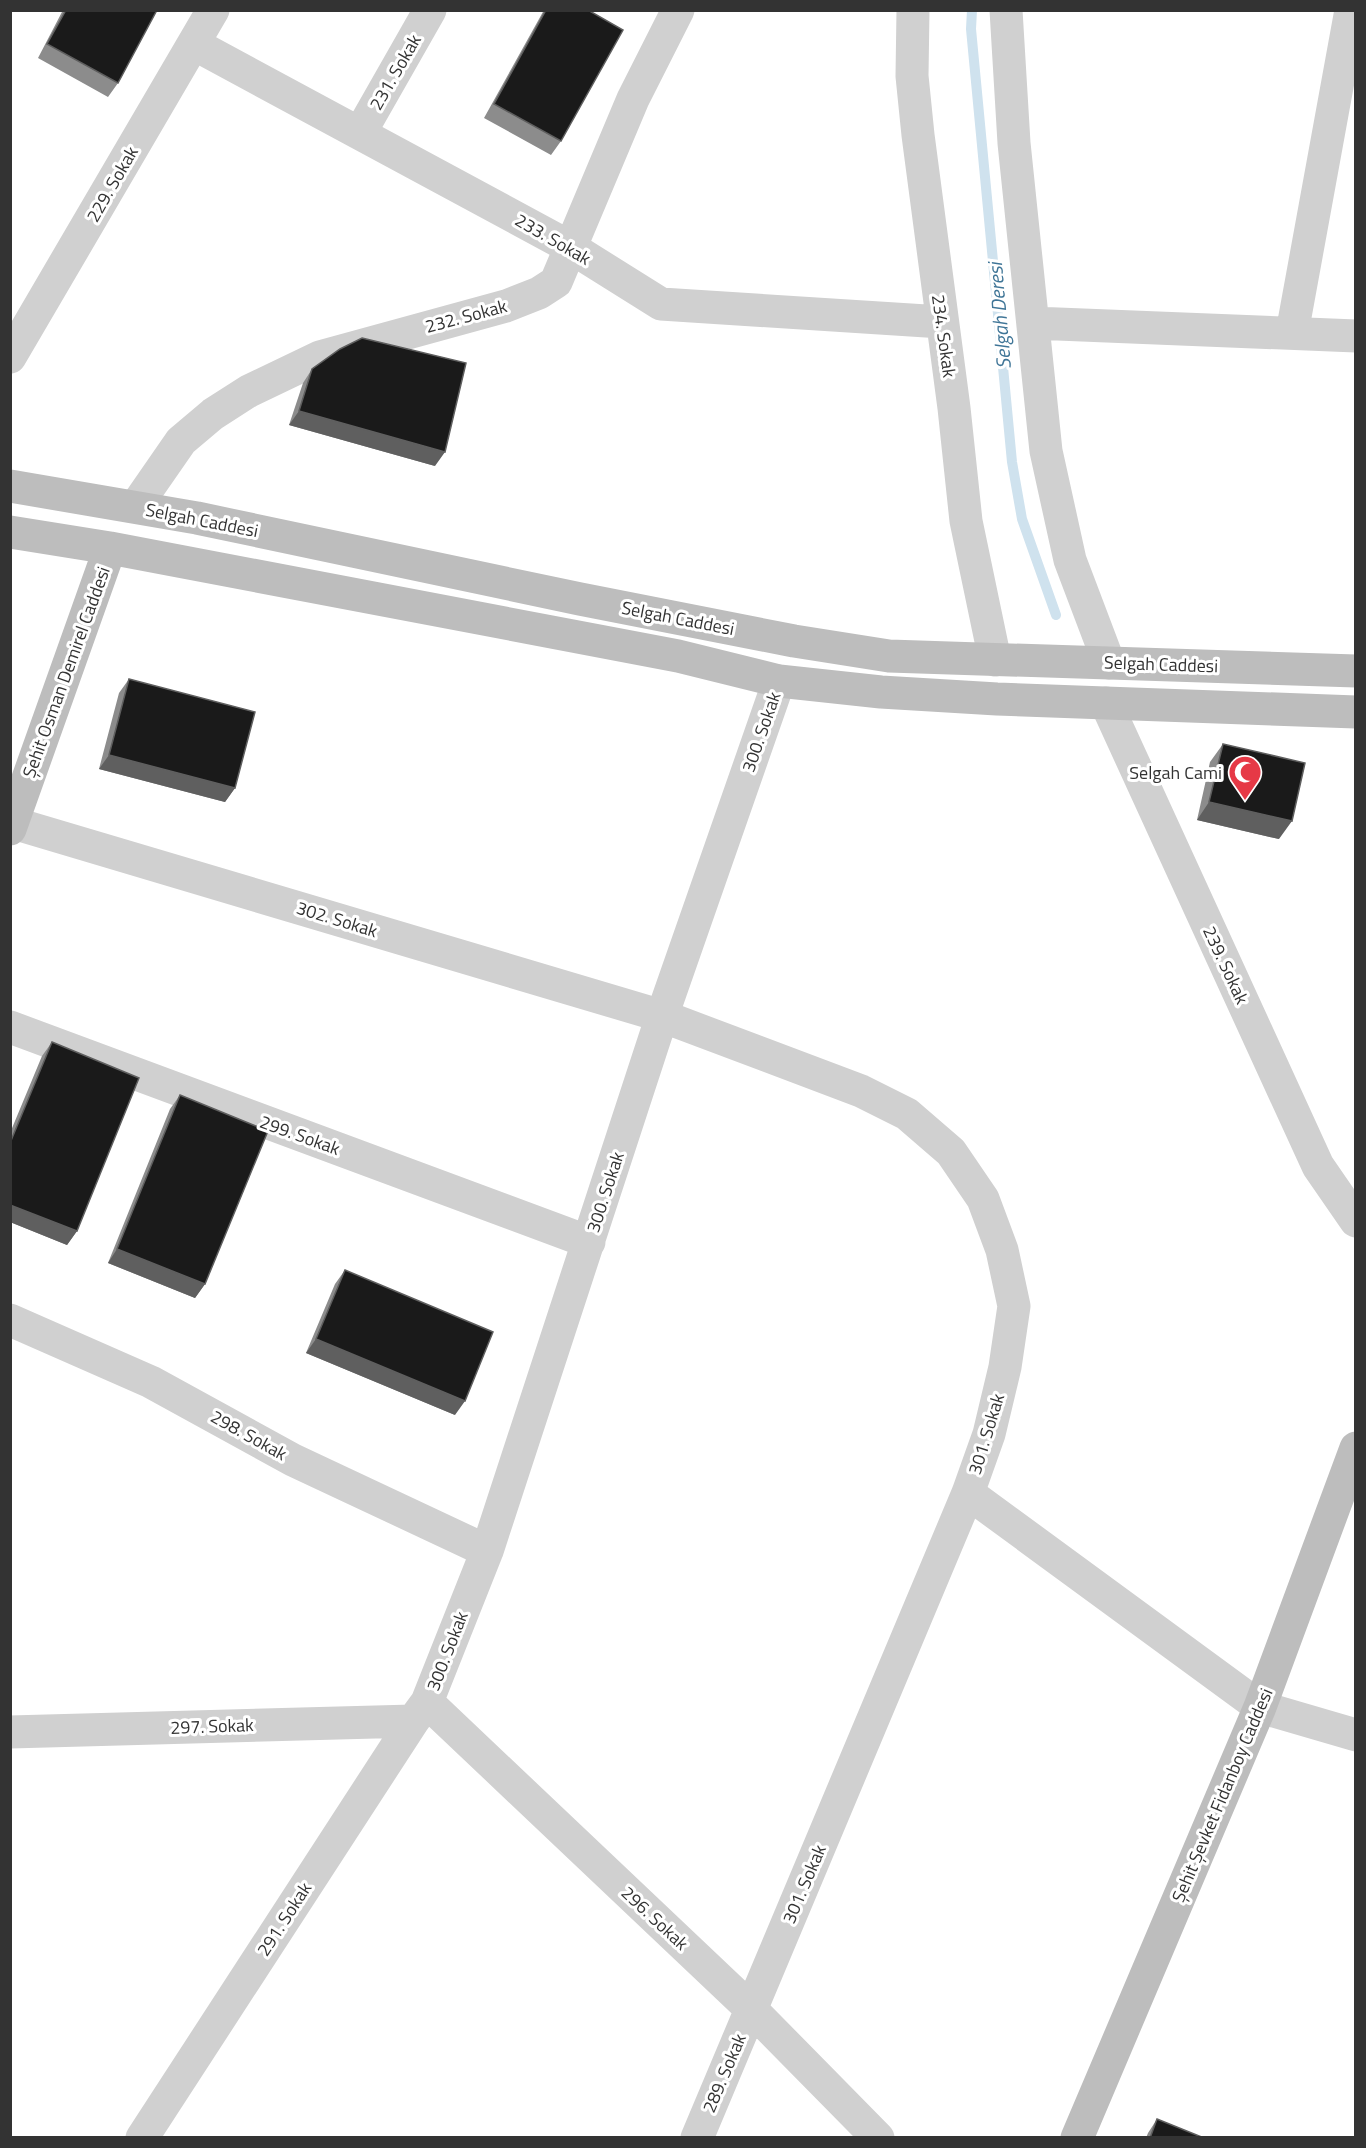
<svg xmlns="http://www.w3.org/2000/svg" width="1366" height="2148" viewBox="0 0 1366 2148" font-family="'Titillium Web',sans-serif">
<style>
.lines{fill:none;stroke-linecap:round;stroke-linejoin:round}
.stream{stroke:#cfe2ee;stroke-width:10}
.street{stroke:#d0d0d0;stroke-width:33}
.secondary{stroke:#bdbdbd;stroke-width:33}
.wall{fill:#8c8c8c}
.shaded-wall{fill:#5f5f5f}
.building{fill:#1a1a1a;stroke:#5f5f5f;stroke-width:1.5}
.labels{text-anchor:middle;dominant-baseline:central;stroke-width:6;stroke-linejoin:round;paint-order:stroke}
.street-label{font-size:18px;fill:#333;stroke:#fff}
.poi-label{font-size:18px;fill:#333;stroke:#fff;text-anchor:end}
.water-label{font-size:20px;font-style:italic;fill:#3f7597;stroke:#fff}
</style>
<rect width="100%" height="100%" fill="#fff"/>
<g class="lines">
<path class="stream" d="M972 10 971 29 1012 462 1022 519 1056 615"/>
<path class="street" d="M913 10 912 76 918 135 954 408 966 521 995 660
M1006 10 1014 143 1046 451 1070 560 1109 663
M194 44 570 247 661 304 942 322
M360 133 430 10
M1033 323 1356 336
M1292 333 1351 10
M10 357 213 10
M136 506 181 441 213 414 249 391 320 357 506 306 539 293 556 282 633 99 678 10
M1106 703 1318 1166 1356 1221
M13 823 662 1016 861 1091 907 1114 951 1152 983 1199 1002 1250 1014 1306 1005 1367 989 1434 968 1493 697 2138
M10 1027 589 1242
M10 1320 151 1382 293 1460 487 1551
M968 1493 1260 1707 1356 1735
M427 1702 751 2009 878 2138
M10 1732 413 1721
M142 2138 413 1721 427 1702 487 1551 662 1016 779 681"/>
<path class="secondary" d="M10 486 197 518 580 599 794 641 889 656 1356 671
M10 532 110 548 678 656 779 681 881 692 997 699 1356 712
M10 829 110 548
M1077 2138 1260 1707 1356 1448"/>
</g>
<path class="wall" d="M63 10H157L118 83 108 97 38 58Z
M544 10H588L561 141 551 155 484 118Z
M312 369 435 466 289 425 303 383Z
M129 679 235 788 225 802 99 769 119 693Z
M1223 744 1279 839 1197 820 1210 762Z
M52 1042 77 1231 67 1245 10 1222V1133L42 1056Z
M180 1095 205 1284 195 1298 108 1263 170 1109Z
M345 1270 455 1415 306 1353 335 1284Z
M1157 2119 1204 2138H1146L1148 2133Z"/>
<path class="shaded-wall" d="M299 411 445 452 435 466 289 425Z
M109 755 235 788 225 802 99 769Z
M1209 802 1292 821 1279 839 1197 820Z
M10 1205 77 1231 67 1245 10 1222Z
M117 1249 205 1284 195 1298 108 1263Z
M316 1339 465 1401 455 1415 306 1353Z"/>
<path class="building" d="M66 10H157L118 83 47 44Z
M546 10H588L623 30 561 141 494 104Z
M362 338 466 363 445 452 299 411 312 369 340 349Z
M129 679 255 712 235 788 109 755Z
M1223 744 1305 763 1292 821 1209 802Z
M52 1042 139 1078 77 1231 10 1205V1143Z
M180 1095 268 1131 205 1284 117 1249Z
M345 1270 493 1332 465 1401 316 1339Z
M1157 2119 1204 2138H1150Z"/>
<defs>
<symbol id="mosque-pin" viewBox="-11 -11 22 30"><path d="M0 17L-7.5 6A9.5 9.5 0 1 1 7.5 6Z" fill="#e63946" stroke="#fff"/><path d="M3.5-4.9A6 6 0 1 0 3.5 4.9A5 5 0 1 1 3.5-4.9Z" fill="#fff"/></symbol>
</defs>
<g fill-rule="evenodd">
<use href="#mosque-pin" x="1226" y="753" width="38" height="52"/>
</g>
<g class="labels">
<g class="street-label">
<text transform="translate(395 72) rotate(-60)">231. Sokak</text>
<text transform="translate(112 184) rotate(-60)">229. Sokak</text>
<text transform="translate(553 239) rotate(30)">233. Sokak</text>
<text transform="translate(466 316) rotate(-15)">232. Sokak</text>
<text transform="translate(944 336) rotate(82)">234. Sokak</text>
<text transform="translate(202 520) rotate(11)">Selgah Caddesi</text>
<text transform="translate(678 618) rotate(11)">Selgah Caddesi</text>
<text transform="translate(1161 664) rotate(2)">Selgah Caddesi</text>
<text transform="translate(66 672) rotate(-70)">Şehit Osman Demirel Caddesi</text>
<text transform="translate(761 732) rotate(-71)">300. Sokak</text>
<text transform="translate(337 919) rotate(17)">302. Sokak</text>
<text transform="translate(1226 965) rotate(65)">239. Sokak</text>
<text transform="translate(300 1135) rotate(20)">299. Sokak</text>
<text transform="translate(605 1192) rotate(-72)">300. Sokak</text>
<text transform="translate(986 1434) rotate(-73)">301. Sokak</text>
<text transform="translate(249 1435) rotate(29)">298. Sokak</text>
<text transform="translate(447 1651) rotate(-69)">300. Sokak</text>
<text transform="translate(212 1726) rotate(-2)">297. Sokak</text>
<text transform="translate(1222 1795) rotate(-67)">Şehit Şevket Fidanboy Caddesi</text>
<text transform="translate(804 1884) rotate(-67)">301. Sokak</text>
<text transform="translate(655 1918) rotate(43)">296. Sokak</text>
<text transform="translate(284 1919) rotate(-57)">291. Sokak</text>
<text transform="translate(724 2073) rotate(-67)">289. Sokak</text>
</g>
<g class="poi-label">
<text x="1222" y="772">Selgah Cami</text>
</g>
<g class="water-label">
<text transform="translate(999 316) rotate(-95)">Selgah Deresi</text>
</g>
</g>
<rect width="1366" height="2148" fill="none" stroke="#333333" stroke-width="24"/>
</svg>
